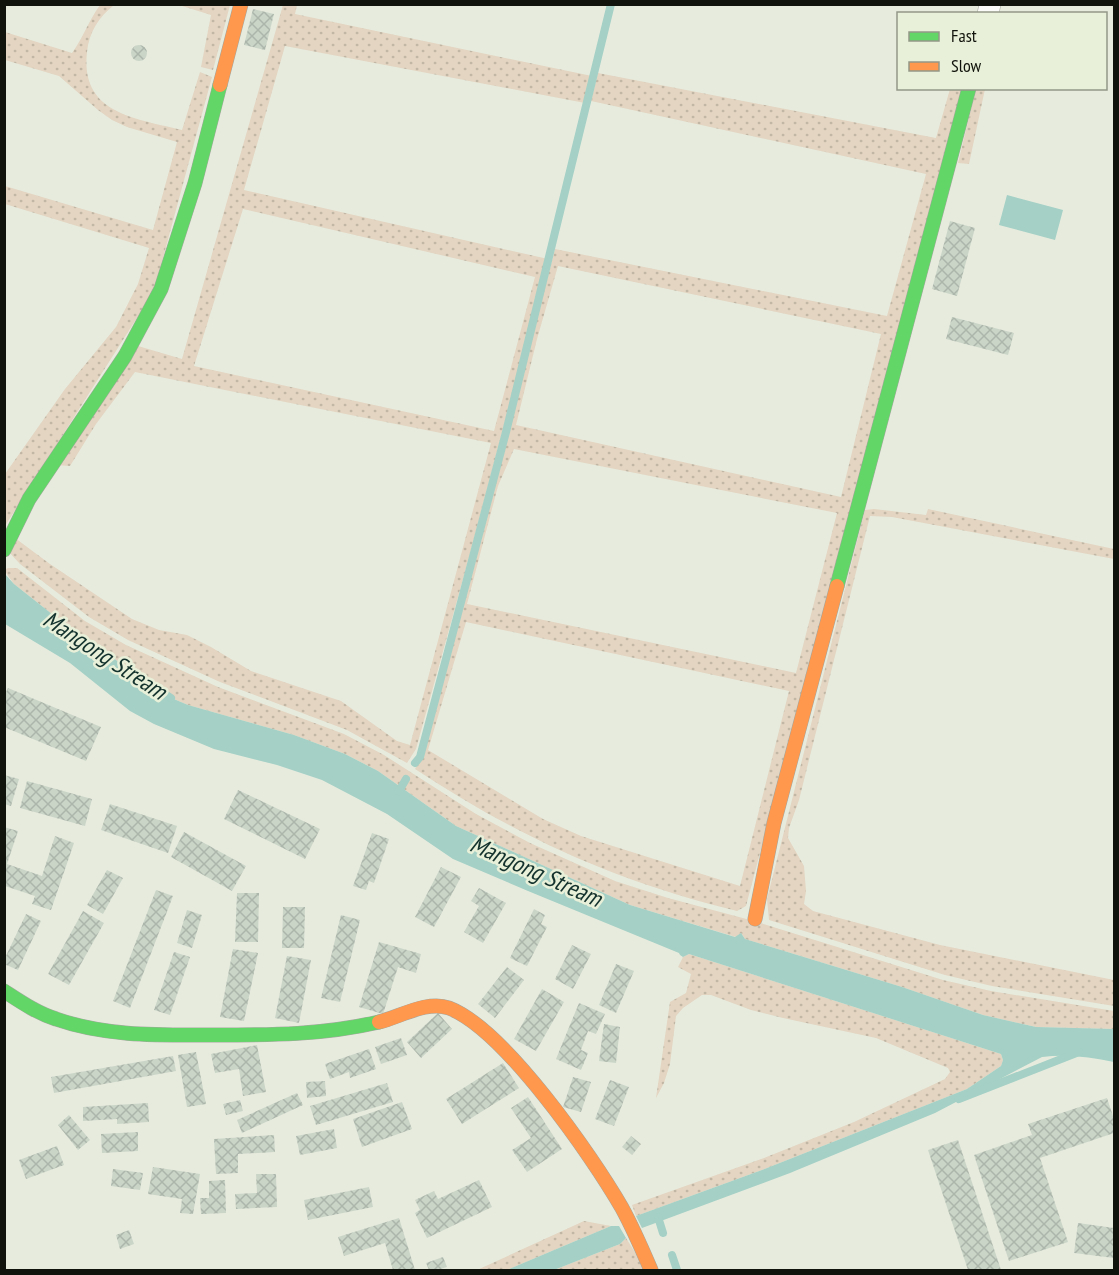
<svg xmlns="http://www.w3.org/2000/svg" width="1119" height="1275" viewBox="0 0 1119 1275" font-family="'PT Sans Narrow',sans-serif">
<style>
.green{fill:url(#green-dots);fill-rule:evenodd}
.water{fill:#a4d0c5}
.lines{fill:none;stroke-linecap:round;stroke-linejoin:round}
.stream{stroke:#a4d0c5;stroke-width:8}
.building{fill:url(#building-cross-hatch)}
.street-casing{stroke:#a4a79e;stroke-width:22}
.fast-casing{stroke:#a4a79e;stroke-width:15}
.slow-casing{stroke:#a4a79e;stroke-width:15}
.street{stroke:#fbfcfa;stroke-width:21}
.fast{stroke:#63d668;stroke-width:14}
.slow{stroke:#ff974d;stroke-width:14}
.labels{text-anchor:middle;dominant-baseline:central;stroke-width:5;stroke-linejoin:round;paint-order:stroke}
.water-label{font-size:24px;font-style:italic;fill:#13322d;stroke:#e9f0d9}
</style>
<defs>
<pattern id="green-dots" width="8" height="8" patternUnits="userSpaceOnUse" patternTransform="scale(1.5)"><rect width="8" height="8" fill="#e3d5c1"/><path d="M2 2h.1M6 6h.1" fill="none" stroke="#c2b6a4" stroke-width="1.8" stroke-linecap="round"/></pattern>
<pattern id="building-cross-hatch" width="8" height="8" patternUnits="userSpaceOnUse" patternTransform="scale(1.5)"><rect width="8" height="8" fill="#cad5c8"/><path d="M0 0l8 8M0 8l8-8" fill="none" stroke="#acb6aa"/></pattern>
</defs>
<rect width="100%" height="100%" fill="#e7ebde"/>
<path class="green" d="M204 4 230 5 213 70 201 67 211 15 179 5Z
M100 5H114C99 17 89 32 87 52 80 114 136 118 182 130L200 72 212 77 154 291 5 526V474L65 389 116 327 138 284 149 248 5 204V186L153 230 177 142 127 127 112 120 98 110 59 76 5 60V32L72 53C83 38 89 20 100 5Z
M283 5H297L295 14 592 76 585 103 285 46 244 190 548 259 471 550 416 749 407 763 347 730 220 682 128 640 89 617 20 564 8 551 15 538 50 564 132 619 159 630 187 635 211 647 251 671 341 701 397 741 410 745 491 443 135 372 96 424 70 466 55 465 138 346 182 359ZM243 209 535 277 494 431 194 366Z
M598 73 936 138 950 89H962L746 906 737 911C617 882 518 837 415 769L422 759 555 249 887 316 926 174 591 101ZM558 266 881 334 841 497 516 425 537 339ZM514 449 837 513 796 673 467 604 498 486ZM466 622 789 691 740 886 581 836 543 819 428 750Z
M976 89H985L969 164 958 163Z
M874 509 926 515 928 509 1114 549V559L892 517 870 516 799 800 789 828 788 838 804 866 806 891 804 904 813 911 940 945 1114 980V1006L992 986 945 975 769 920 767 899 865 510Z
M8 568H17L85 621 126 645 218 687 344 734 384 755 476 814 530 843 615 881 668 898 754 921 943 980 991 991 1114 1011V1029L1036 1027 983 1015 902 987 745 939 741 933 736 937 630 905 456 826 378 771 345 754 294 735 188 705 169 697 67 626 14 584 4 570Z
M689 954 1001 1054 1003 1060 1001 1066 967 1089 762 1170 636 1216 632 1205 764 1158 854 1122 945 1079 950 1072 948 1068 876 1038 783 1018 751 1010 711 995H702L683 1008 676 1016 670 1064 664 1083 656 1098 670 1002 686 993 691 974 678 967 683 957Z
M584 1221 611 1226 507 1270H477Z
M626 1238 646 1270H554L620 1244Z"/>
<path class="water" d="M1007 195 1063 210 1055 240 999 225Z
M4 573 14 584 67 626 169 697 188 705 294 735 345 754 378 771 456 826 630 905 735 937 741 933 745 939 902 987 983 1015 1036 1027 1114 1029V1062C1090 1057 1067 1054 1042 1057L935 1113 790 1173 642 1228 636 1216 762 1170 967 1089 1001 1066 1003 1060 1001 1054 689 954 683 957 680 955 679 953 528 891 453 859 387 814 322 780 277 765 214 749 154 724 130 711 70 663 5 624Z
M611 1226H619L626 1238 620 1244 554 1270H507Z"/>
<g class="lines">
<path class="stream" d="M131 671 171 698
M415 763 420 757 506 432 611 4
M399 791 406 779
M959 1099 1079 1052
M658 1217 663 1233
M672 1255 677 1270"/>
</g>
<path class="building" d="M253 9 274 14 265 50 244 45Z
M131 53a8 8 0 1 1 16 0a8 8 0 1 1-16 0Z
M950 221 975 228 957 296 932 289Z
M952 317 1014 333 1008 355 946 339Z
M8 688 101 727 86 761 4 727V696Z
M4 775 19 779 11 806 4 804Z
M27 781 92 799 85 826 20 808Z
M238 790 320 829 305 859 224 819Z
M110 804 177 826 168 853 101 830Z
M4 827 18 831 7 864 42 876 55 836 74 843 51 910 32 904 35 896 5 886Z
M184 832 246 866 232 891 171 857Z
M372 833 389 839 374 883 369 881 366 890 353 886Z
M441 867 461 877 434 927 415 917Z
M107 870 123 878 103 914 87 905Z
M479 888 506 903 483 943 464 932 479 906 471 901Z
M156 890 173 896 130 1008 113 1001Z
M237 893H259L258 942H235Z
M283 907H305L304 948H282Z
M534 909 545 915 541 924 547 927 527 966 510 958Z
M187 910 202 915 192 948 177 943Z
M83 911 104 923 69 985 48 974Z
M26 914 41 921 18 970 4 964V960Z
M341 915 360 920 340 1002 321 998Z
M379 942 421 954 416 973 398 967 383 1014 359 1007Z
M572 945 591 954 573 989 555 979Z
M233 949 258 953 244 1021 220 1017Z
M174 952 190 957 170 1015 154 1010Z
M287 956 311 960 299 1023 275 1018Z
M616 964 634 971 616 1013 599 1005Z
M507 967 524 980 495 1018 478 1004Z
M542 989 564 1002 536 1051 514 1039Z
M579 1003 605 1014 596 1034 588 1031 581 1050 588 1053 581 1070 556 1059Z
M438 1013 452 1029 421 1058 407 1042Z
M604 1024 620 1027 616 1063 599 1061Z
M401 1038 407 1055 381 1064 375 1047Z
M257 1045 266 1092 243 1096 239 1069 215 1073 211 1054Z
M369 1049 376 1069 350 1078 349 1072 330 1079 325 1064Z
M196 1052 206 1104 187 1107 178 1055Z
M173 1056 176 1071 54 1093 51 1077Z
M503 1063 519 1088 462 1124 446 1099Z
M573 1077 591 1082 581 1112 563 1107Z
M610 1080 629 1087 614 1126 595 1119Z
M325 1081 326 1096 307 1098 306 1082Z
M387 1083 393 1102 316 1125 310 1106Z
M297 1093 303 1105 242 1133 237 1120Z
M528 1097 562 1149 527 1172 512 1150 531 1138 511 1108Z
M1107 1098 1114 1119V1133L1040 1158 1068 1242 1009 1261 974 1155 1032 1135 1028 1124Z
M240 1100 243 1111 226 1115 223 1104Z
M402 1102 412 1129 362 1147 353 1119Z
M148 1103 149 1122 117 1124V1119L83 1121V1107Z
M69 1115 90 1140 78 1150 58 1125Z
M334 1129 337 1148 300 1155 296 1136Z
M138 1132V1151L102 1153 101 1134Z
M274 1135 275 1152 238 1154V1173L216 1174 214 1139Z
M631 1136 641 1144 632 1155 622 1147Z
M958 1140 1001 1270H968L928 1150Z
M57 1146 64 1165 26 1179 19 1160Z
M153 1167 200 1174 193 1214 180 1213 182 1199 148 1194Z
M113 1169 143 1173 140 1190 111 1186Z
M256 1174H276L277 1207 236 1209 235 1194 257 1193Z
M225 1180 226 1213 201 1214 200 1198H209V1181Z
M479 1180 492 1207 427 1238 415 1213 420 1210 415 1200 434 1191 438 1199Z
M369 1187 373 1207 308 1220 304 1200Z
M399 1218 415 1270H393L385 1243 344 1256 338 1237Z
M1078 1223 1114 1228V1258L1074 1253Z
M129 1230 134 1244 120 1249 116 1235Z
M443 1257 447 1267 437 1270H429L426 1263Z"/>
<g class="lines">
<defs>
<path id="street" d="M988 14 990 4"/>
<path id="fast" d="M4 550 29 499 125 356 161 289 195 183 220 85
M837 586 969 88
M4 991C21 1002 37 1013 56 1019 107 1037 162 1035 215 1035 272 1035 323 1035 379 1022"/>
<path id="slow" d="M220 85 241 4
M755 919 774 823 837 586
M379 1022C400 1017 427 1000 449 1008 504 1029 592 1156 622 1208 633 1228 642 1249 651 1270"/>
</defs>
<use href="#street" class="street-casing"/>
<use href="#fast" class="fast-casing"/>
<use href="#slow" class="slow-casing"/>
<use href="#street" class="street"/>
<use href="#fast" class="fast"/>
<use href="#slow" class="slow"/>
</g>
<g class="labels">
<g class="water-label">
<text transform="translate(105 655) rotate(33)">Mangong Stream</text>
<text transform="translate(536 871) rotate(24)">Mangong Stream</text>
</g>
</g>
<rect width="1119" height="1275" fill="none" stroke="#10130b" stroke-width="12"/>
<rect x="897" y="12" width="210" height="78" fill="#e9f0d9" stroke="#929887" stroke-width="1.5"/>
<rect x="909" y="32" width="30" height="9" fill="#63d668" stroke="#929887" stroke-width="1.5"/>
<text x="951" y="42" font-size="18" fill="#10130b">Fast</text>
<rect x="909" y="62" width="30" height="9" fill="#ff974d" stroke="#929887" stroke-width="1.5"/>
<text x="951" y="72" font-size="18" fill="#10130b">Slow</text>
</svg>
